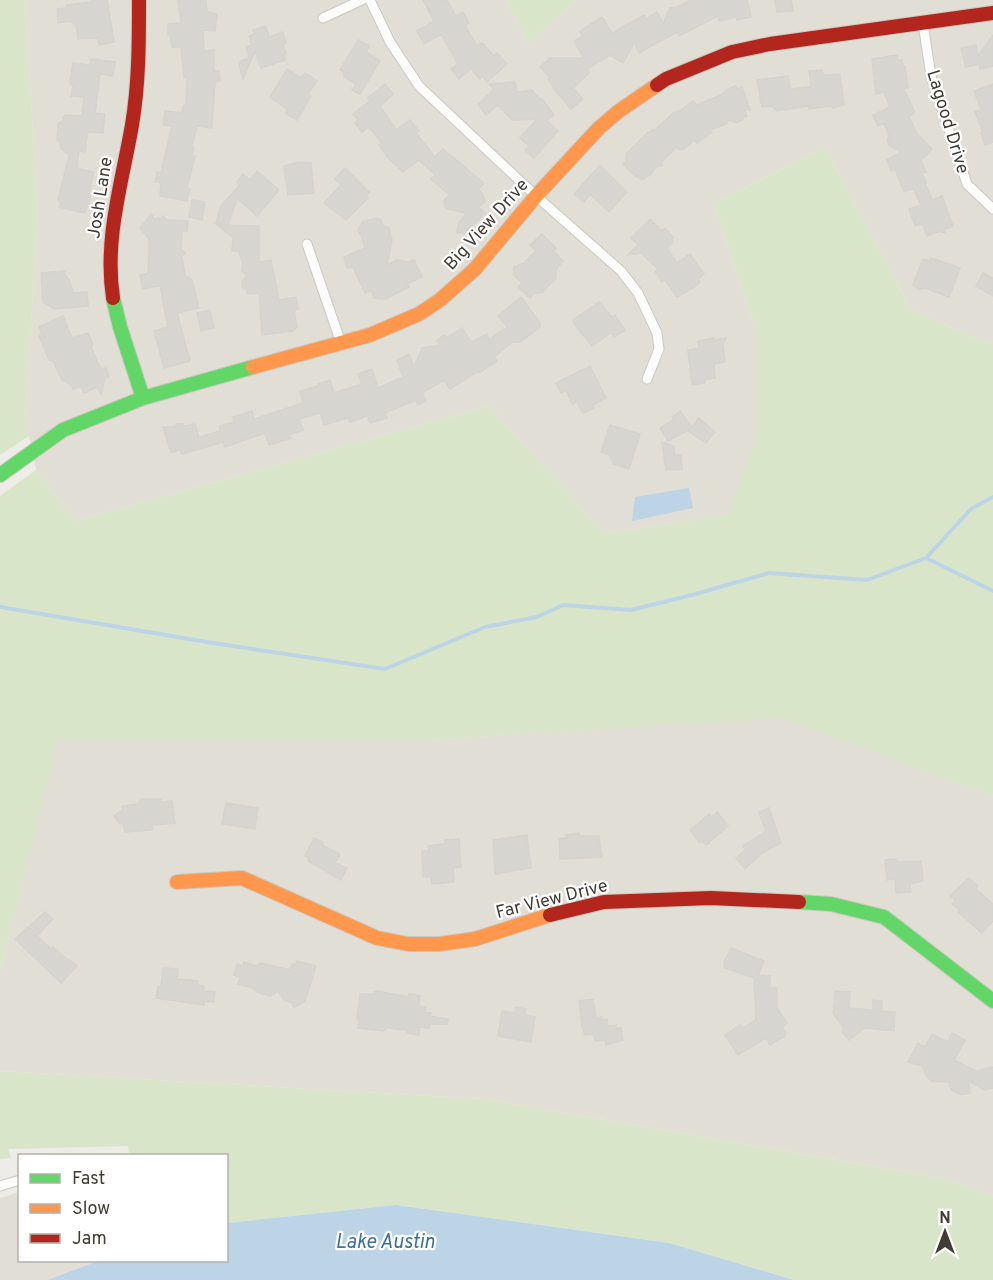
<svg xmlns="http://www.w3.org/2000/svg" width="993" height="1280" viewBox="0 0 993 1280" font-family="Overpass,sans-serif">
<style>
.residential{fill:#e1ded5}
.green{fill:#d9e5c9}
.water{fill:#bcd4e6}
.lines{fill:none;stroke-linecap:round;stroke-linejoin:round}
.stream{stroke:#bcd4e6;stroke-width:4}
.building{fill:#d6d5d0;stroke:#d5d3cd;stroke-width:1.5}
.street-casing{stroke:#c9c8c3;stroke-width:11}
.fast-casing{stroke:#cbc9bf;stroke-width:16}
.slow-casing{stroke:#cbc9bf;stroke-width:16}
.jam-casing{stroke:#cbc9bf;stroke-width:16}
.street{stroke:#fcfcfb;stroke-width:9}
.fast{stroke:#63d668;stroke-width:14}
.slow{stroke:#ff974d;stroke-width:14}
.jam{stroke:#b3261e;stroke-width:14}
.labels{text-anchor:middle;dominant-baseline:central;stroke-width:4.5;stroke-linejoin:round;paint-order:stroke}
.street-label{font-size:18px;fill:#413d35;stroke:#fff}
.water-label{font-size:20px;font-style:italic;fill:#3c719f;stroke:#fff}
</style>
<rect width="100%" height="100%" fill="#edece7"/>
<path class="residential" d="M25 0H506L528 43 577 0H993V343L982 341 911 310 825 147 714 204 756 329V442L730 514 604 534 489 406 75 521 36 470 25 418 38 216Z
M782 717 993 796V1197L952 1180 484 1099 0 1071V972L57 740H431Z
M19 1192 20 1260 98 1261 47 1280H0V1198Z"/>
<path class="green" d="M0 0H25L38 216 25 418 29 436 0 455Z
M506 0H577L528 43Z
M825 147 911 310 982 341 993 343V796L782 718 431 740H58L0 972V496L36 470 75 521 489 406 604 534 729 514 755 442 756 329 714 204Z
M0 1071 484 1099 952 1180 993 1197V1280H794L669 1243 396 1205 227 1223 226 1156 129 1155 128 1146 8 1149 11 1158 0 1159Z"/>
<path class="water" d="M689 488 693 508 632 521 635 497Z
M396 1205 669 1243 794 1280H47L98 1261 226 1260 227 1223Z"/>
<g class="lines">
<path class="stream" d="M926 558 971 509 993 497
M0 607 213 643 385 669 485 627 537 617 563 605 631 610 692 595 769 573 867 580 926 558 993 591"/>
</g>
<path class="building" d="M92 0H107L114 42 99 45 98 38 78 39 76 25 70 21 58 23 57 9 67 8V5L92 2Z
M178 0H206L207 12 217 14 215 31 203 30 204 51 214 50V71H219L220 81 215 82 212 128 197 126 192 146 194 147 192 156H195L187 188 190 189 187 201 160 196 161 183 155 182 157 172H161L172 126 163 125 165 111 182 113 183 106 186 104 187 78H184L181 47H172L170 35H168V24L181 23Z
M423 0H447L456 16 463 12 469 23 465 25 477 46 482 43 494 56 497 53 507 64 487 82 482 76 480 79 471 69 459 79 451 69 458 64 441 34 424 44 417 31 434 21Z
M688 0H747L751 17 737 20 736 17 719 21 718 16 679 36 677 32 639 53 634 43 623 63 610 55 587 69 589 73 573 88 583 99 571 109 553 88 554 87 548 79 550 77 540 67 550 58H584L574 41 583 36 580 31 602 17 612 33 644 15 646 19 657 12 663 23 670 8 677 7 688 2Z
M775 0H791L793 11 777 12Z
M266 26 269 37 283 32 286 43 283 44 286 54 284 55 285 60 261 68 255 51 243 79 239 65 241 61 249 58 246 47 252 45 249 36 255 34 253 30Z
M993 35V66L980 69 979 64 966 67 961 48 976 45 978 56Z
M358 40 369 46 366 52 380 61 360 94 352 90 356 84 344 77V72L340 70Z
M897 55 898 61 902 60 903 66H905L908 88 904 89 915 113 909 116 917 134 932 149 921 160 926 172 922 173 926 182 925 183 932 200 942 196 953 226 945 229V233L940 231 927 236 922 223 915 226 909 209 921 205 913 188 904 192 895 169 891 171 887 160 901 152 889 145 887 141 889 135 884 123 878 126 873 115 890 107 884 92 876 94 872 59Z
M91 59 115 62 113 76 100 74 95 113 105 114 103 133 88 132 85 152 79 151 77 168 94 172 88 195 91 196 85 213 59 207 61 202 58 201 69 155 61 149 60 142 57 139 58 124 63 121V117L66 115 82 116 84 97 71 96 73 86 70 83 73 63 90 65Z
M287 69 301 78 305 73 317 81 308 94 311 96 297 120 285 113 288 110 270 97Z
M822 70 823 75 840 74 844 105 833 108 831 106 809 109V106L777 111 772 106 762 107 757 80 788 76 790 89 811 87 809 71Z
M514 82 516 85 517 92 532 90 541 100 542 99 554 115 547 121 558 131 534 158 525 150 529 146 520 138 537 119 512 120 498 105 486 115 478 105 494 89 489 84Z
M385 84 393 94 380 106 396 130 410 120 419 131 416 133 435 157 443 149 484 183 478 190 483 194 485 202 478 207 485 213 465 233 457 232 458 224 467 213 448 209 445 207 444 201 449 195 431 179 435 175 419 160 403 172 386 155 379 145 382 143 369 127 362 132 355 123 358 120 353 114 371 100 367 98Z
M993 84V142L985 145 981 133 983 132 975 112 981 110 974 91Z
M736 86 737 89 742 87 750 110H745L747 116 744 117 741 121 737 123 729 120 726 124 710 130 712 132 697 143 694 140 684 149 679 150 676 147 662 162V166L656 167 650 175 642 180 637 176 636 177 623 164 626 161V154L648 132 649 133 653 129 654 131 673 113 681 110 693 101 697 105 718 96 726 92 725 90Z
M299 162 311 163 314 193 288 195 284 166Z
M600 165 627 192 609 212 590 194 584 202 574 194Z
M345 168 369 192 366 196 368 198 346 220 324 203 341 185 335 179Z
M257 171 279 190 257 216 237 198 228 225 259 226V262L271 260 279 300 296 297 298 309 294 310 297 327 293 331 262 335 259 293 247 294V290L242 287V282L247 275 242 271 243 264 239 251H232L233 238 216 224 222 225 216 223 221 206 239 186 237 182 243 174 250 180Z
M192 200 205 202 202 220 189 217Z
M151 214 155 219 158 217 160 219 163 216 167 220 188 221 187 231H182L181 249 185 253 182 257 185 276 192 280 199 308 177 313 190 361 164 368 154 331 168 327 160 286 143 289 140 275 148 273 149 257V239L140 228Z
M377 218 381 220 382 225 389 228 392 240 387 265 397 260 408 262 414 260 422 277 407 284 409 287 386 299 374 298 371 290 365 293 353 267 347 268 344 257 365 248 361 235 358 231 362 222Z
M650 219 662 231 665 228 673 237 672 243 667 248 677 263 690 254 704 274 698 279 700 282 693 288 677 297 665 280 662 282 655 271 658 269 641 253 628 255 638 245 631 238Z
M542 234 556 248 553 251 563 261 556 269V278L542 293H535L530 298 518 287 522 283 513 274 514 267 524 263 536 251 530 245Z
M931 258 960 268 949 297 925 288 920 290 913 285 923 259 930 261Z
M65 271V275L70 281 73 293 87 292 88 306 54 309 43 302 41 273Z
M983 273 993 278V296L976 286Z
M521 297 540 323V327L520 342H513L494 357 497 361 479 373 478 371 450 389 444 380 422 393 426 401 418 405 416 401 406 404 385 413 387 418 370 423 367 416 350 422 348 418 324 425 320 413 299 419 303 430 289 435 291 438 269 445 265 433 225 447 223 442 182 454 180 450 171 452 163 427H175L177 424H183L184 426 195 424 199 437 220 431 219 426 234 422 233 417 252 411 254 419 303 403 300 391 318 386V384L330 380 334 393 362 384 358 374 372 369 378 388 403 377 397 360 409 354 414 367 422 348 440 345 437 340 444 335 446 338 462 328 471 342 487 334 489 339 507 327 498 316Z
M599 302 612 317 615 315 625 330 614 337 611 333 592 346 574 324 573 320Z
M210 310 214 328 201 331 197 313Z
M63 316 72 338 88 333 93 345 91 346 98 363 102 370 106 368 109 377 105 378 101 394 97 387 84 393 81 386 73 389 71 385 62 380 53 361 49 360 39 336 42 335 39 327Z
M714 338V340L726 338 723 345 725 362 714 364 715 378 704 380 705 383 692 385 688 350 699 348 698 341Z
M590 366 606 398 593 405 594 408 583 413 577 402 572 404 566 390 561 393 556 383Z
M680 411 692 427 699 418 715 432 706 443 688 431 690 429 668 441 660 428 674 419 672 417Z
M610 425 640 434 629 469 613 464 610 455 601 452Z
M662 442 674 446 675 455H681L682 469 666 470Z
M141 799H161V802L172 801 175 823 152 825V830L125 832 123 823H119L114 816 122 810V806L138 804Z
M226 803 258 808 255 829 222 824Z
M769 808 781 843 762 853 745 869 736 858 745 850 743 846 766 831 759 812Z
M717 812 728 826 706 845 702 841 700 843 690 830 709 814 711 817Z
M579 833V836H599L602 857 560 859 559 839 566 838V835Z
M527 835 531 868 495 874 493 840Z
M314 838 323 842 322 845 340 854 335 863 347 868 341 880 308 861 309 858 305 856Z
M459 839 461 867 453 868 454 882 432 884 431 877H423L422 851H429L428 846 445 844V840Z
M896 859V861L901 862 921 861 923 881 910 884 911 892 896 893 895 879 887 880 885 860Z
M969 878 978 886 976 889 993 904V921L982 933 958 912 960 910 952 904 955 900 950 896Z
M45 912 53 919 37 936 51 949 53 947 69 961 70 960 77 966 61 983 15 939Z
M731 948 764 961 758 975 770 976V988H777V1008L787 1023 782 1027 786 1033 783 1034 785 1036 770 1045 766 1038 738 1055 725 1035 740 1025 743 1028 756 1020 754 978 725 968 724 962Z
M297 961 316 966 305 1001 294 1008 292 1003 284 1000 278 991 270 996 257 992 253 988 238 984 240 977 234 975 237 964 243 966 244 962 257 966 260 963 265 964 290 970 292 964 296 965Z
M163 968 178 969 177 979 198 981V985L204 986 203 991 215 992 214 1002 204 1001V1005L156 998 158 986H161Z
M377 991 409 997V994L417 995 420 996 419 1006 426 1007 425 1012 431 1013 430 1016 448 1019 447 1024H430L429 1028 420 1027 419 1035 408 1033 406 1030 387 1028 383 1031 358 1028 359 1019H357L360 994H374V992Z
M835 991 850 992 849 1008 873 1010V1000L882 1001V1011L895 1012 894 1031 865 1028 849 1040 843 1033V1026L833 1014Z
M593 999 596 1018 602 1017V1020L607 1019 608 1026 616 1025V1029L621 1028 623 1040 606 1045 605 1040 595 1041 594 1034 585 1035 582 1027 579 1001Z
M516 1007 526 1009 525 1015 535 1017 531 1042 498 1036 502 1011 515 1013Z
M952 1033 965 1040 954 1060 976 1071 993 1067V1088L984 1090 968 1080 970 1093 962 1095 951 1090 949 1082 932 1081 927 1077 922 1066 908 1062 918 1043 925 1047 932 1034 948 1042Z"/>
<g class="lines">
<defs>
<path id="street" d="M370 0 390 42 419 86 536 196 621 271 638 293 657 333 659 349 647 379
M323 18 362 0
M923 24 931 76 967 184 993 209
M307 244 341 343
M0 1186 20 1180"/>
<path id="fast" d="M113 298 120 327 143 398
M0 475 63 430 143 398 253 367
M799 902 831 904 884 917 993 1001"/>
<path id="slow" d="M253 367 370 335 419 314 440 300 475 269 536 196 599 128 619 111 657 85
M177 882 242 878 377 938 408 944H440L475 939 550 915"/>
<path id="jam" d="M657 85 666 79 732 52 770 44 993 13
M113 298C104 239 122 183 132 125 139 83 139 42 139 0
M550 915 604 902 711 898 799 902"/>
</defs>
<use href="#street" class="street-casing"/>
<use href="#fast" class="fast-casing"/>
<use href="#slow" class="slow-casing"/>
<use href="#jam" class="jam-casing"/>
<use href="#street" class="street"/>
<use href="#fast" class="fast"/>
<use href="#slow" class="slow"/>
<use href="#jam" class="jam"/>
</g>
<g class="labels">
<g class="street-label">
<text transform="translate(947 122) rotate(73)">Lagood Drive</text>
<text transform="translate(101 198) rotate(-81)">Josh Lane</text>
<text transform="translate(487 225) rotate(-48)">Big View Drive</text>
<text transform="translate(552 900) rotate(-14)">Far View Drive</text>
</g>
<g class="water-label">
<text x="385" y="1243">Lake Austin</text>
</g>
</g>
<rect x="18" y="1154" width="210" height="108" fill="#ffffff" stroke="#b3b1ae" stroke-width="1.5"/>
<rect x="30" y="1174" width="30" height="9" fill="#63d668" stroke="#b3b1ae" stroke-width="1.5"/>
<text x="72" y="1184" font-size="18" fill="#413d35">Fast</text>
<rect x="30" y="1204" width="30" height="9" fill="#ff974d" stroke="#b3b1ae" stroke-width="1.5"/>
<text x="72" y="1214" font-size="18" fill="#413d35">Slow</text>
<rect x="30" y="1234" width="30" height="9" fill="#b3261e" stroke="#b3b1ae" stroke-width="1.5"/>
<text x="72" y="1244" font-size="18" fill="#413d35">Jam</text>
<g transform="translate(945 1232)" stroke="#ffffff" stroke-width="4.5" paint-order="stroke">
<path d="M0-4.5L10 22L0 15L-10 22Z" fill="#413d35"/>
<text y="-9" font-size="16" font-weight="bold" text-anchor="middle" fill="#413d35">N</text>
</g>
</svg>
